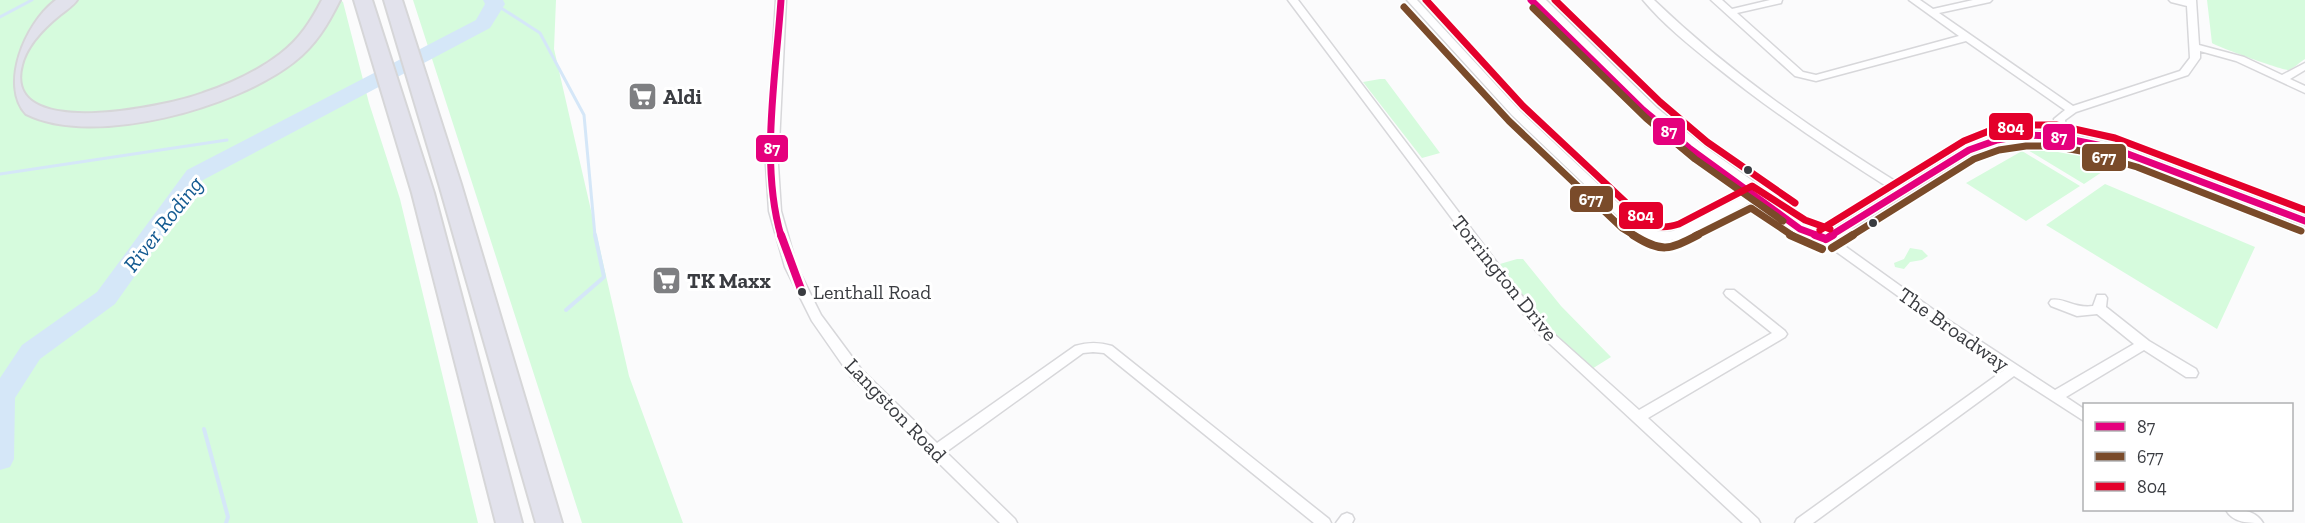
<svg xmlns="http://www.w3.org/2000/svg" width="2305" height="523" viewBox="0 0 2305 523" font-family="'Zilla Slab',serif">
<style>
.green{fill:#d6fbdd}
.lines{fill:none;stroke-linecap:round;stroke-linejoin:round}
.stream-far1{stroke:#d5e7f8;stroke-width:3}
.stream{stroke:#d5e7f8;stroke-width:4}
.river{fill:#d5e7f8;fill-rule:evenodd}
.minor-casing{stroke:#d7d7da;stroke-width:3}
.motorway-casing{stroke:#d6d6d8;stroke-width:4}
.minor{fill:#fefeff;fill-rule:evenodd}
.motorway{fill:#e2e2ec;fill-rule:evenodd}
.bus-1-far1-casing{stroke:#fff;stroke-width:10}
.bus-1-casing{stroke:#fff;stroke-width:13}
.bus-2-far1-casing{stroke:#fff;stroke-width:10}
.bus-2-casing{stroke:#fff;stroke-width:13}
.bus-3-casing{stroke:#fff;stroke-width:10}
.bus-1-far1{stroke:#e5007d;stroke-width:7}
.bus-1{stroke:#e5007d;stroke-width:8}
.bus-2-far1{stroke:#7a4b2a;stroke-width:7}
.bus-2{stroke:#7a4b2a;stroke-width:8}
.bus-3{stroke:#e4002b;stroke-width:7}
.bus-dot{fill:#3a3c41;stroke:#fff;stroke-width:2}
.labels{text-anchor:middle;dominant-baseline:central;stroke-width:6;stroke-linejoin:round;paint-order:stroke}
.bus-label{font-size:20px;fill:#3a3c41;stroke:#fff;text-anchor:start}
.poi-label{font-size:21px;font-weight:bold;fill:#3a3c41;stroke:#fff;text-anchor:start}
.street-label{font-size:21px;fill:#3a3c41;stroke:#fff}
.water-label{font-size:22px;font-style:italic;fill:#125990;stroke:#fff}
.line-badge{stroke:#fff;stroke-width:2}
.badge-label{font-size:16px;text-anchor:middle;font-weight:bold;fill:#fff}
</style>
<rect width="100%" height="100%" fill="#fbfbfc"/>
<path class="green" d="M0 0H340L343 2 369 103 400 199 478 523H0Z
M413 0H556L554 49 629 376 683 523H582Z
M2207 0H2305V59C2300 62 2294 68 2289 70 2284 71 2218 47 2212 43Z
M1380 79H1385L1440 153 1422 158 1363 82Z
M2044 146 2076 148 2114 164 2084 184 2026 149Z
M2022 151 2080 186 2026 221 1966 183Z
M2105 184 2255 247 2217 329 2046 225Z
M1910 248 1922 250 1928 256 1922 260 1910 262 1904 269 1895 267 1894 263 1904 259Z
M1517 259H1523L1561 306 1611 357 1587 372 1541 329 1493 266Z"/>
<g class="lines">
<path class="stream-far1" d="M495 4 540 33 584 115 595 236
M0 17 32 0
M0 174 227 140"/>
<path class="stream" d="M566 310 604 277 595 235
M204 429 228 517 226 523"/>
<path class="river" d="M483 0H503L505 4 490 28 203 180 115 304 40 359 15 398 14 459 10 467 0 470V378L22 345 97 292 187 170 476 20 485 4Z"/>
<defs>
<path id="minor" d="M776 0H786L778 165 781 211 797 267 821 315 861 369 937 443 1075 346C1088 342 1099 342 1112 346L1329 519 1331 523H1314L1104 353 1093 352 1083 353 946 452 1015 519 1017 523H1000L851 377 812 321 785 267 769 211 766 165Z
M1288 0H1298L1545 326 1639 410 1772 333 1726 296 1724 293 1726 290H1734L1785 331 1787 334 1785 337 1648 418 1758 519 1760 523H1743L1537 332Z
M1407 0H1417L1520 111 1633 217C1646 227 1656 235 1673 231L1752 192 1697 153 1649 112 1535 0H1546L1657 108 1705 147 1826 233 1894 191C1832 152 1771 111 1714 65 1689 45 1663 24 1643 0H1654C1730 73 1813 130 1903 186 1958 152 1987 128 2055 132L2054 119 2065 110 1966 41 1816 81 1795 76 1711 0H1722L1732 9 1770 0H1782L1781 3 1737 13 1803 72 1816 75 1959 36 1909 0H1920L1933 9 1973 0H1992L1990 2 1939 13 2073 106 2180 71 2190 58 2187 6 2171 2 2169 0H2196L2199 45 2244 57 2282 75 2305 63V70L2290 79 2305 86V93L2236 61 2200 51V58L2188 75 2076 112 2065 120 2066 134 2112 144 2144 155 2305 217V225C2222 201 2080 115 1996 144 1969 153 1947 169 1924 183 1894 202 1864 221 1835 239L1945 318 2055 390 2134 344 2097 314 2077 316 2051 306 2049 303 2051 300C2063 297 2075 309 2093 306L2097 295H2105L2107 298 2106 307 2149 341 2196 369 2198 373 2196 377H2186L2144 350 2066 397 2084 409V421L2014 376 1813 523H1795L1797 519 2004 370 1937 324 1760 197C1737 209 1685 242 1662 241 1648 240 1636 231 1625 223L1512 115Z
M2226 510C2239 509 2256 510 2263 523 2249 523 2233 523 2226 510Z
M1347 513 1352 515 1354 519 1352 523H1336L1342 515Z"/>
<path id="motorway" d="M56 0H77C73 6 66 10 60 15 44 28 27 45 22 65 1 143 168 106 203 93 230 84 258 71 280 54 300 39 311 21 322 0H340C328 24 316 45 294 62 237 107 94 148 26 114 0 86 24 24 56 0Z
M354 0H372L434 193 522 523H496L412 193Z
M384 0H402L461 184 562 523H536L439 184Z"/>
</defs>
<use href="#minor" class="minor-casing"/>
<use href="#motorway" class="motorway-casing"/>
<use href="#minor" class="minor"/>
<use href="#motorway" class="motorway"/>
<defs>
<path id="bus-1-far1" d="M1531 0 1643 110 1689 148 1800 229 1819 236
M781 236C760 164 776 75 781 0
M1830 236 1969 150 1997 140 2025 135 2054 136 2112 148 2305 221"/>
<path id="bus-1" d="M781 235 802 292
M1815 235 1826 239
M1826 239 1833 235"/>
<path id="bus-2-far1" d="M1404 7 1509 121 1622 228 1635 236
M1533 8 1646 118 1695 159 1783 221
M1695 236 1751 208 1793 236
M1851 236 1974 159 1999 150 2026 146H2053L2081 151 2137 167 2301 231"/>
<path id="bus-2" d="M1633 235C1662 253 1669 250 1698 235
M1790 235 1822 249
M1832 248 1853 235"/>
<path id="bus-3" d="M1426 0 1523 106 1636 212C1653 225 1657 231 1679 224L1752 186 1805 220 1830 229
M1555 0 1660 102 1707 142 1795 203
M1820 230 1964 141 1994 129 2024 125H2056L2115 138 2305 210"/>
</defs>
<use href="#bus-1-far1" class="bus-1-far1-casing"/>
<use href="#bus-1" class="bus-1-casing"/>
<use href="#bus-2-far1" class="bus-2-far1-casing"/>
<use href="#bus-2" class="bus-2-casing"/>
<use href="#bus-3" class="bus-3-casing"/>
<use href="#bus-1-far1" class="bus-1-far1"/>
<use href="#bus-1" class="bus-1"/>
<use href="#bus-2-far1" class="bus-2-far1"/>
<use href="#bus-2" class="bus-2"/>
<use href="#bus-3" class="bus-3"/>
</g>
<defs>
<symbol id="supermarket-square" viewBox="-11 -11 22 22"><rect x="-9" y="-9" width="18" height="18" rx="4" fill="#7e7f82" stroke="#fff"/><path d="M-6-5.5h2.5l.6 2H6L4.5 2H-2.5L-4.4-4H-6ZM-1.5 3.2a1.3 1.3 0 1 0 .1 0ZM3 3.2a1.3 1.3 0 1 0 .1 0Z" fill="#fff"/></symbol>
</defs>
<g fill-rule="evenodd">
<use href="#supermarket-square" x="626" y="80" width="33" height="33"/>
<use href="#supermarket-square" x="650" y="264" width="33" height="33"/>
</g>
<g class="bus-dot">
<circle cx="1748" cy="170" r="5"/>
<circle cx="1873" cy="223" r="5"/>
<circle cx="802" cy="292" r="5"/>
</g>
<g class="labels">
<g class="bus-label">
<text x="813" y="292">Lenthall Road</text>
</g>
<g class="poi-label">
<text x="663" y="96">Aldi</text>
<text x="687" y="280">TK Maxx</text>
</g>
<g class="street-label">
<text transform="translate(1505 278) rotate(51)">Torrington Drive</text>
<text transform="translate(1954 329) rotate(35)">The Broadway</text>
<text transform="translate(896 410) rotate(46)">Langston Road</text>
</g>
<g class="water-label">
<text transform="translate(163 224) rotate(-52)">River Roding</text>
</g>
</g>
<g class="line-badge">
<rect x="1988" y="112" width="46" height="29" rx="6" fill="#e4002b"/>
<rect x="1652" y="117" width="34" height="29" rx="6" fill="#e5007d"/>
<rect x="2042" y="123" width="34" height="28" rx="6" fill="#e5007d"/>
<rect x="755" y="134" width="34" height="29" rx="6" fill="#e5007d"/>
<rect x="2081" y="143" width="46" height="29" rx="6" fill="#7a4b2a"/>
<rect x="1569" y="185" width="45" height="28" rx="6" fill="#7a4b2a"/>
<rect x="1618" y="201" width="46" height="29" rx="6" fill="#e4002b"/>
</g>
<g class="badge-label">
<text x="2011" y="133">804</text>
<text x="1669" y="137">87</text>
<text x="2059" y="143">87</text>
<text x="772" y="154">87</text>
<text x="2104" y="163">677</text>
<text x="1591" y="205">677</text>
<text x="1641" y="221">804</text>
</g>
<rect x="2083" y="403" width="210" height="108" fill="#ffffff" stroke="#b0b1b3" stroke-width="1.5"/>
<rect x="2095" y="422" width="30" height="9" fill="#e5007d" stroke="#b0b1b3" stroke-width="1.5"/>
<text x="2137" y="433" font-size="18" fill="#3a3c41">87</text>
<rect x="2095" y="452" width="30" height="9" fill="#7a4b2a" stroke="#b0b1b3" stroke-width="1.5"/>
<text x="2137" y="463" font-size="18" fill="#3a3c41">677</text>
<rect x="2095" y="482" width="30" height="9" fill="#e4002b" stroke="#b0b1b3" stroke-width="1.5"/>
<text x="2137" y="493" font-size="18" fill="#3a3c41">804</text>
</svg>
